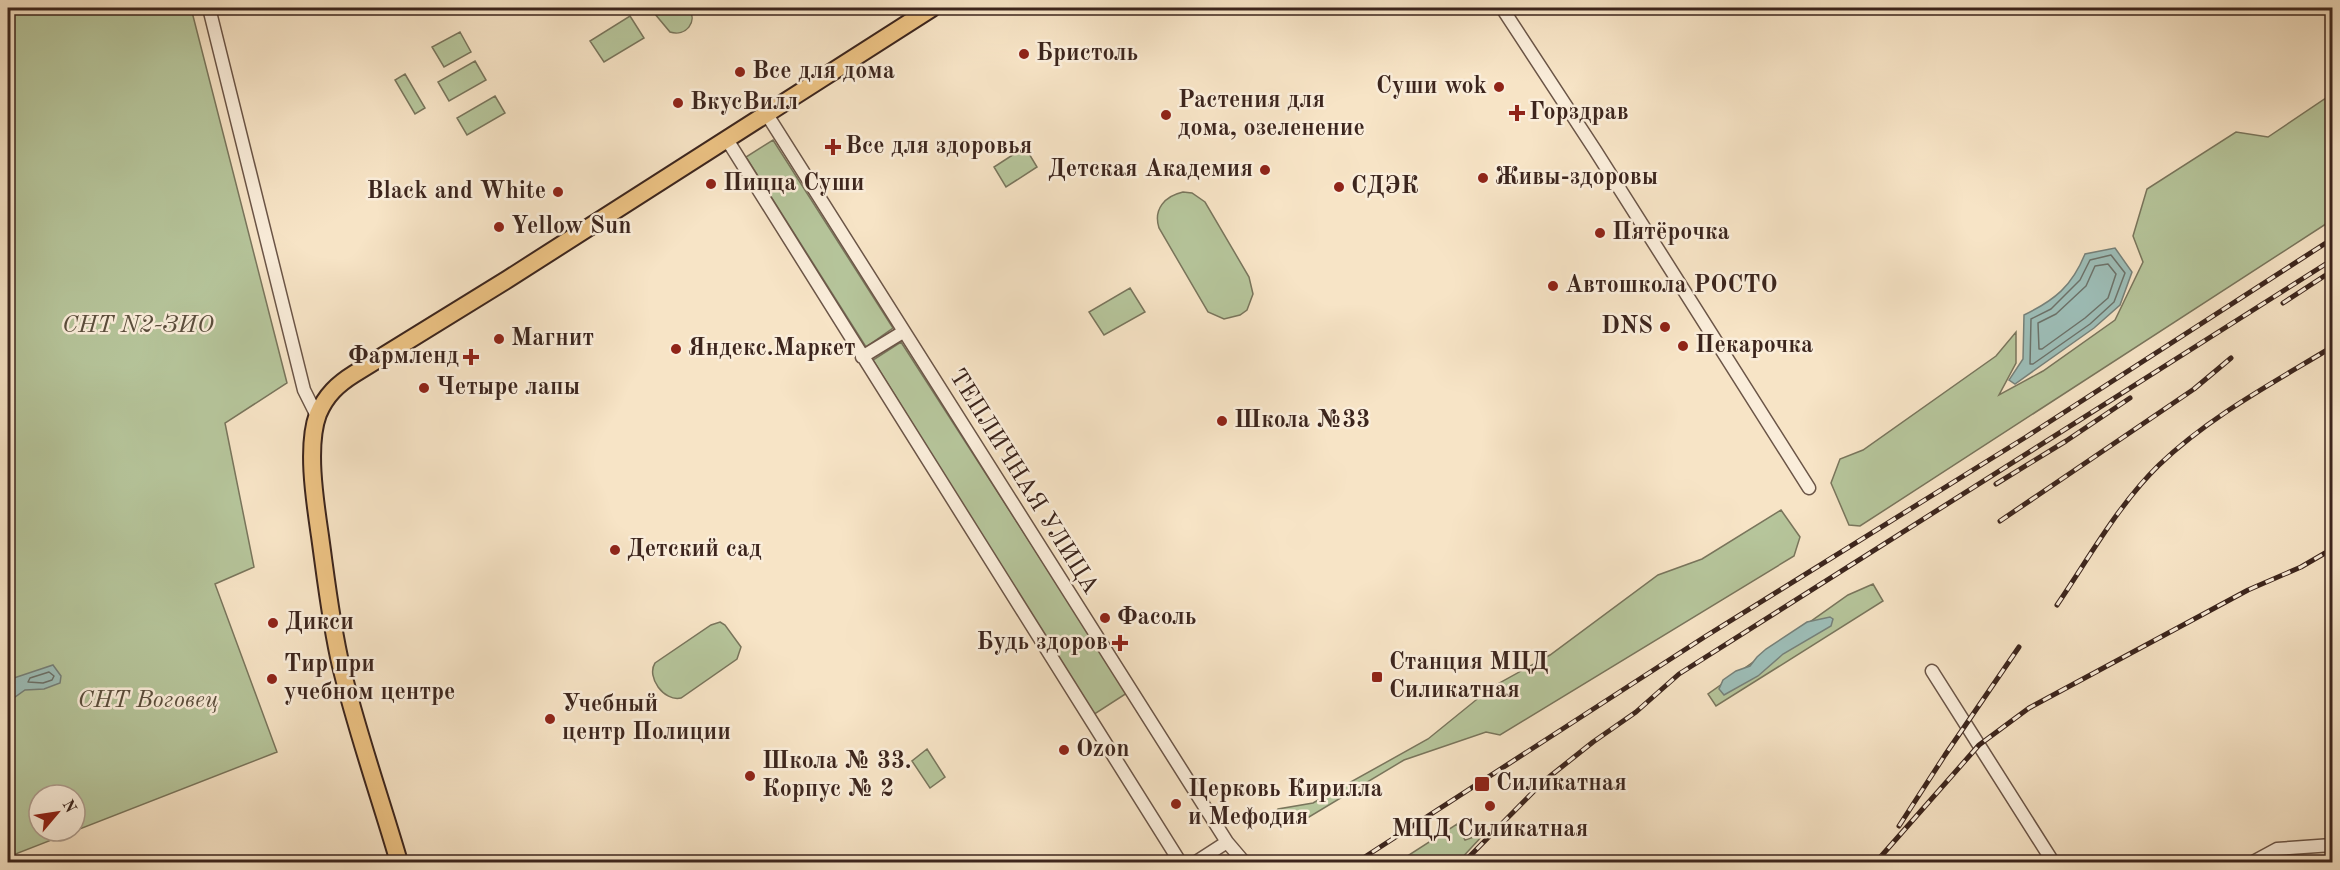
<svg xmlns="http://www.w3.org/2000/svg" width="2340" height="870" viewBox="0 0 2340 870" font-family="'Old Standard TT',serif">
<style>
.green{fill:#b6c59b;stroke:#79755c;stroke-width:1.5;fill-rule:evenodd}
.water{fill:#9dbeb8;stroke:#76817a;stroke-width:1.5}
.lines{fill:none;stroke-linecap:round;stroke-linejoin:round}
.shore{stroke:#6c726a;stroke-width:1.5}
.minor-casing{stroke:#6b5547;stroke-width:15}
.major-casing{stroke:#3c251d;stroke-width:20}
.minor{stroke:#faedda;stroke-width:12}
.major{stroke:#ecc283;stroke-width:16}
.rail-casing{stroke:#3c251d;stroke-width:5}
.rail{stroke:#faedda;stroke-width:3;stroke-dasharray:9;stroke-linecap:butt}
.poi-dot{fill:#8f2418;stroke:#faedda;stroke-width:2}
.labels{text-anchor:middle;dominant-baseline:central;stroke-width:5;stroke-linejoin:round;paint-order:stroke}
.poi-label{font-size:24px;font-weight:bold;fill:#3c251d;stroke:#faedda;text-anchor:start}
.park-label{font-size:24px;font-style:italic;fill:#5a4d3c;stroke:#faedda}
.street-label{font-size:24px;fill:#3c251d;stroke:#faedda}
</style>
<rect width="100%" height="100%" fill="#f7e4c6"/>
<filter id="stains"><feTurbulence type="fractalNoise" baseFrequency=".00333" numOctaves="4"/><feColorMatrix values="0 0 0 0 .2 0 0 0 0 .09 0 0 0 0 .02 0 0 0 .5 -.17"/></filter>
<radialGradient id="worn" r=".72"><stop offset=".6" stop-color="#630" stop-opacity="0"/><stop offset="1" stop-color="#630" stop-opacity=".3"/></radialGradient>
<path class="green" d="M8 8H191L287 383 225 423 254 567 215 584 277 752 8 857ZM39 795H75V831H39Z
M657 8H689C698 22 686 37 670 32L655 14Z
M630 16 644 38 604 62 590 41Z
M460 32 471 52 444 67 432 47Z
M475 61 486 80 449 101 438 82Z
M405 74 425 108 415 114 395 80Z
M2332 94V220L1860 526 1849 525 1831 483 1840 459 1863 450 1996 356 2016 332V363L1999 395 2043 371 2115 320 2143 262 2133 236 2147 189 2236 132 2268 137Z
M495 96 505 113 467 135 457 118Z
M773 140 893 328 866 347 746 157Z
M1025 147 1037 167 1006 187 994 167Z
M1183 192 1192 193 1205 202 1249 277 1253 294 1247 310 1240 315 1224 319 1208 312 1159 228C1153 209 1165 196 1183 192Z
M1130 288 1145 312 1104 335 1089 312Z
M901 342 1127 693 1093 715 873 360Z
M1781 510 1800 537 1794 556 1500 735 1486 732 1404 760 1309 817 1271 820 1278 809 1313 803 1428 739 1492 687 1550 655 1658 575 1702 559Z
M1873 584 1883 601 1716 706 1708 694 1848 595Z
M720 622 725 625 741 647 737 659 681 698C664 702 646 677 655 663L711 625Z
M927 749 945 777 930 788 912 761Z
M1457 824 1465 840 1485 833 1458 862H1398Z"/>
<path class="water" d="M2115 248 2132 272 2120 305 2094 328 2015 384 2009 380 2023 359 2024 315C2055 300 2072 286 2085 254Z
M1830 617 1833 619 1831 626 1783 654 1758 676 1724 695 1719 689 1723 680 1736 671 1750 666 1757 657 1766 649 1807 622Z
M53 665 61 676 60 683 44 689 25 690 8 702V676L14 678Z"/>
<g class="lines">
<path class="shore" d="M2111 255 2125 273 2114 302 2090 324 2033 364H2030L2031 319 2051 309 2080 280 2090 260Z
M2108 264 2116 274 2108 298 2085 318 2042 349H2039L2038 323 2056 314 2086 286 2095 266Z
M49 672 54 676 52 680 43 683 28 682 30 678Z"/>
<defs>
<path id="minor" d="M209 8 304 390 317 416
M1502 8 1595 150 1809 488
M766 113 1227 842 1196 862
M726 138 1180 862
M862 357 903 332
M1932 671 2053 862
M1227 842 1244 862
M2253 862 2277 849 2332 845"/>
<path id="major" d="M399 862C380 797 357 732 341 666 331 624 326 579 320 536 315 502 306 446 318 414 326 395 338 384 354 374L508 279 932 8"/>
</defs>
<use href="#minor" class="minor-casing"/>
<use href="#major" class="major-casing"/>
<use href="#minor" class="minor"/>
<use href="#major" class="major"/>
<defs>
<path id="rail" d="M2283 303 2332 271
M1996 484 2066 441 2130 398
M2000 521 2194 389 2231 358
M2057 605C2089 558 2118 505 2159 465 2210 416 2273 383 2332 347
M1899 826 1945 755 2019 647
M1357 862 1706 636 2026 437 2332 239
M1464 862 1544 781 1593 742 1636 712 1679 674 2332 260
M1876 862 1979 745 2029 708 2248 590 2301 567 2332 549"/>
</defs>
<use href="#rail" class="rail-casing"/>
<use href="#rail" class="rail"/>
</g>
<g class="poi-dot">
<circle cx="1024" cy="54" r="6"/>
<circle cx="740" cy="72" r="6"/>
<circle cx="1499" cy="87" r="6"/>
<circle cx="678" cy="103" r="6"/>
<path d="M1514 104h6v6h6v6h-6v6h-6v-6h-6v-6h6z"/>
<circle cx="1166" cy="115" r="6"/>
<path d="M830 138h6v6h6v6h-6v6h-6v-6h-6v-6h6z"/>
<circle cx="1265" cy="170" r="6"/>
<circle cx="1483" cy="178" r="6"/>
<circle cx="711" cy="184" r="6"/>
<circle cx="1339" cy="187" r="6"/>
<circle cx="558" cy="192" r="6"/>
<circle cx="499" cy="227" r="6"/>
<circle cx="1600" cy="233" r="6"/>
<circle cx="1553" cy="286" r="6"/>
<circle cx="1665" cy="327" r="6"/>
<circle cx="499" cy="339" r="6"/>
<circle cx="1683" cy="346" r="6"/>
<circle cx="676" cy="349" r="6"/>
<path d="M468 348h6v6h6v6h-6v6h-6v-6h-6v-6h6z"/>
<circle cx="424" cy="388" r="6"/>
<circle cx="1222" cy="421" r="6"/>
<circle cx="615" cy="550" r="6"/>
<circle cx="1105" cy="618" r="6"/>
<circle cx="273" cy="623" r="6"/>
<path d="M1117 634h6v6h6v6h-6v6h-6v-6h-6v-6h6z"/>
<rect x="1371" y="671" width="12" height="12" rx="3"/>
<circle cx="272" cy="679" r="6"/>
<circle cx="550" cy="719" r="6"/>
<circle cx="1064" cy="750" r="6"/>
<circle cx="750" cy="776" r="6"/>
<rect x="1474" y="776" width="16" height="16" rx="3"/>
<circle cx="1176" cy="804" r="6"/>
<circle cx="1490" cy="806" r="6"/>
</g>
<g class="labels">
<g class="poi-label">
<text x="1036" y="54">Бристоль</text>
<text x="752" y="72">Все для дома</text>
<text x="1487" y="87" text-anchor="end">Суши wok</text>
<text x="1178" y="101">Растения для<tspan x="1178" dy="28">дома, озеленение</tspan></text>
<text x="690" y="103">ВкусВилл</text>
<text x="1529" y="113">Горздрав</text>
<text x="845" y="147">Все для здоровья</text>
<text x="1253" y="170" text-anchor="end">Детская Академия</text>
<text x="1495" y="178">Живы-здоровы</text>
<text x="723" y="184">Пицца Суши</text>
<text x="1351" y="187">СДЭК</text>
<text x="546" y="192" text-anchor="end">Black and White</text>
<text x="511" y="227">Yellow Sun</text>
<text x="1612" y="233">Пятёрочка</text>
<text x="1565" y="286">Автошкола РОСТО</text>
<text x="1653" y="327" text-anchor="end">DNS</text>
<text x="511" y="339">Магнит</text>
<text x="1695" y="346">Пекарочка</text>
<text x="688" y="349">Яндекс.Маркет</text>
<text x="459" y="357" text-anchor="end">Фармленд</text>
<text x="436" y="388">Четыре лапы</text>
<text x="1234" y="421">Школа №33</text>
<text x="627" y="550">Детский сад</text>
<text x="1117" y="618">Фасоль</text>
<text x="285" y="623">Дикси</text>
<text x="1108" y="643" text-anchor="end">Будь здоров</text>
<text x="1389" y="663">Станция МЦД<tspan x="1389" dy="28">Силикатная</tspan></text>
<text x="284" y="665">Тир при<tspan x="284" dy="28">учебном центре</tspan></text>
<text x="562" y="705">Учебный<tspan x="562" dy="28">центр Полиции</tspan></text>
<text x="1076" y="750">Ozon</text>
<text x="762" y="762">Школа № 33.<tspan x="762" dy="28">Корпус № 2</tspan></text>
<text x="1496" y="784">Силикатная</text>
<text x="1188" y="790">Церковь Кирилла<tspan x="1188" dy="28">и Мефодия</tspan></text>
<text x="1490" y="830" text-anchor="middle">МЦД Силикатная</text>
</g>
<g class="park-label">
<text x="138" y="326">СНТ N2-ЗИО</text>
<text x="148" y="701">СНТ Воговец</text>
</g>
<g class="street-label">
<text transform="translate(1023 482) rotate(58)">ТЕПЛИЧНАЯ УЛИЦА</text>
</g>
</g>
<rect width="2340" height="870" fill="none" stroke="#f7e4c6" stroke-width="30"/>
<rect x="9" y="9" width="2322" height="852" fill="none" stroke="#3c251d" stroke-width="3"/>
<rect x="15" y="15" width="2310" height="840" fill="none" stroke="#3c251d" stroke-width="1.5"/>
<g transform="translate(57 813) rotate(61)"><circle r="28" fill="#faedda" stroke="#ae9d8e" stroke-width="1.5"/>
<path d="M0-4.5L10 22L0 15L-10 22Z" fill="#8f2418"/>
<text y="-9" font-size="16" font-weight="bold" text-anchor="middle" fill="#3c251d">N</text>
</g>
<rect width="100%" height="100%" filter="url(#stains)"/>
<rect width="100%" height="100%" fill="url(#worn)"/>
</svg>
